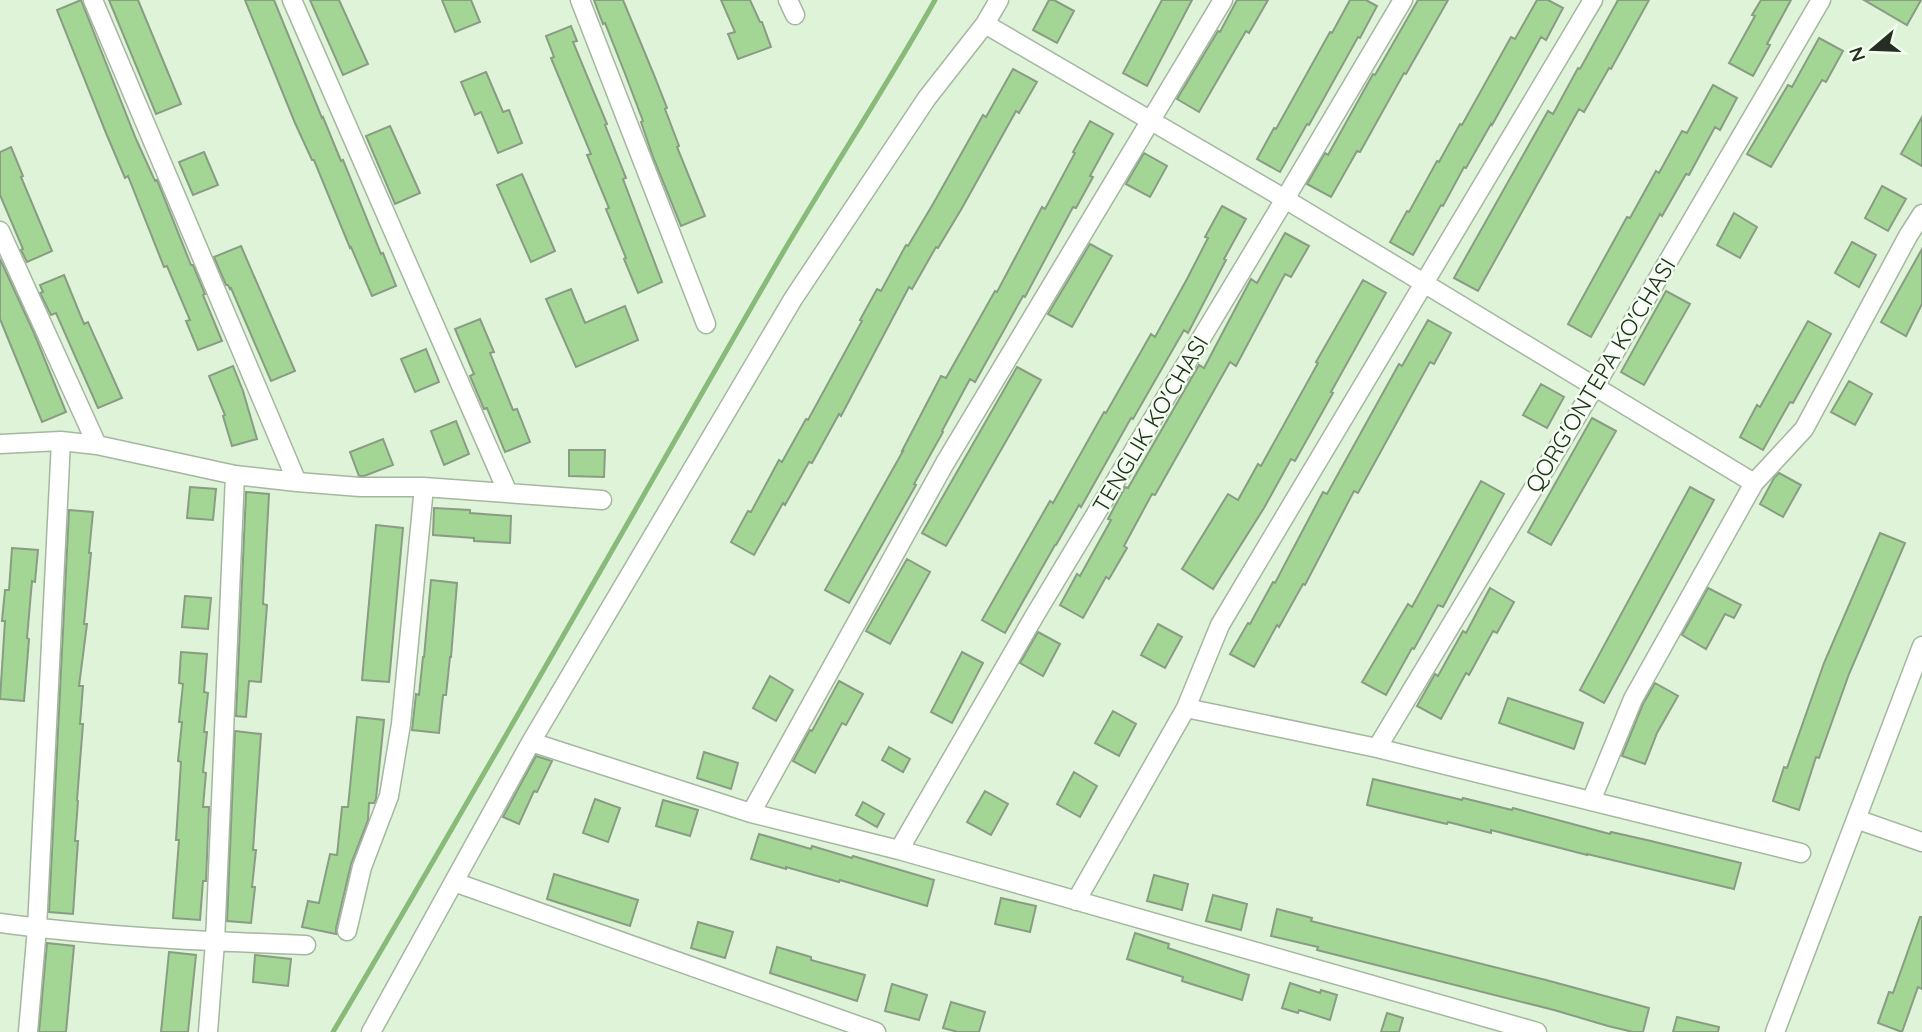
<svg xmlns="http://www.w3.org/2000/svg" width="1922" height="1032" viewBox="0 0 1922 1032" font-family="Quicksand,sans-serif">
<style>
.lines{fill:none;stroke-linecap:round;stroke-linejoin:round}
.stream{stroke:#88ba79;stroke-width:5}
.building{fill:#a3d694;stroke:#899c84;stroke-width:2}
.street-casing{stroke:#a4b79f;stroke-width:21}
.street{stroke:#fff;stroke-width:18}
.labels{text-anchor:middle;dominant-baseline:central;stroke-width:5;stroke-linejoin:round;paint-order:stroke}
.street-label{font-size:23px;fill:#262e24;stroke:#f2feee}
</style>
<rect width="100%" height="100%" fill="#dff3d9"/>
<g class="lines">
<path class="stream" d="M333 1032C483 779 627 523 774 268 826 178 884 91 935 0"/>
</g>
<path class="building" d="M81 0 136 139 155 181 157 180 191 265H193L205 294 203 295 222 341 198 350 186 321 190 320 167 266 164 267 128 176 125 178 106 133 57 10Z
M109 0H138L181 104 156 114Z
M245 0H274L322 118 323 117 341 161 343 160 381 254 383 253 396 286 372 296 351 247 350 248 314 160H312L295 123Z
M310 0H339L368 64 343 75Z
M442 0H471L480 22 455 32Z
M594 0H623L654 75 667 108 665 109 679 146 677 147 705 216 681 226 653 157 641 122 643 121 624 71 605 23 603 24Z
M721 0H750L760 22H762L771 47 738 59 728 34 735 32Z
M1049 0H1054L1074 11 1057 43 1033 30Z
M1162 0H1192L1147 86 1123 73Z
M1237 0H1268L1249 33 1246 31 1199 112 1177 99 1218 31 1220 32Z
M1350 0H1366L1377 6 1360 38 1358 37 1309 125 1307 124 1280 172 1257 159 1274 128 1276 129 1330 32 1332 33Z
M1418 0H1448L1406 74 1404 73 1360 152 1357 151 1331 197 1307 184 1325 153 1328 155 1373 74 1375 75Z
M1537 0H1548L1563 8 1546 40 1541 37 1492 125 1491 124 1466 168 1464 167 1443 206 1441 205 1413 255 1390 242 1407 211 1409 212 1437 161 1439 162 1460 124 1462 125 1511 37 1515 39Z
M1618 0H1649L1611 69 1609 68 1584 112 1579 109 1478 291 1454 278 1548 111 1553 114 1578 68 1580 69Z
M1761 0H1791L1767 44 1770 45 1753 76 1729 63 1755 16 1752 15Z
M1864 0H1921L1907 25Z
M571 26 577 41 573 42 607 124 605 125 626 178 623 179 662 282 638 293 624 259 626 258 606 209 609 208 587 155 591 154 551 58 554 57 546 36Z
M1819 38 1843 51 1826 82 1822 80 1771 167 1747 154 1788 85 1792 87Z
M1013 69 1037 82 1019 113 1016 111 962 208 938 248 936 247 912 289 909 287 841 416 839 414 812 463 809 462 785 505 783 503 754 555 731 542 748 511 751 512 779 460 782 462 806 419 808 420 862 321 860 320 877 289 881 291 906 245 908 246 933 204 983 115 986 117Z
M486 72 503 112 509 110 522 143 498 153 481 112 475 115 461 82Z
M1713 85 1737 98 1720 130 1715 127 1689 175 1686 174 1662 216 1660 214 1591 337 1568 324 1627 217 1630 218 1656 171 1659 173 1682 131 1687 133Z
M1922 117V166L1901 154Z
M1090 121 1113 134 1090 176 1093 177 1076 208 1073 207 1025 297 1023 296 975 382 970 379 942 431 943 432 914 484 916 485 849 603 825 590 903 451H902L941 376 946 378 995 291 997 292 1042 207 1045 209 1075 153 1073 152Z
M390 126 420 193 395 204 366 136Z
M11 147 23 176 21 177 52 251 27 262 21 250 23 249 0 195V152Z
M204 152 218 185 193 195 179 162Z
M1144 153 1167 166 1150 197 1126 184Z
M522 174 555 251 531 262 497 185Z
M1882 186 1906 199 1888 231 1865 218Z
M1222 206 1246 219 1224 259 1226 260 1188 333 1184 330 1133 419 1131 418 1081 507 1079 505 1056 545H1055L1005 633 982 620 1050 501 1053 503 1104 412 1106 413 1151 334 1155 337 1187 279 1208 238 1205 237Z
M1734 213 1757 227 1740 258 1717 245Z
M1285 233 1309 246 1291 277 1285 274 1236 366 1230 362 1155 495 1152 494 1124 546 1127 548 1109 579 1106 577 1083 618 1060 605 1077 574 1080 576 1111 520 1108 519 1125 487 1128 488 1199 365 1204 368 1251 279 1257 283Z
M1852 242 1876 255 1859 287 1835 273Z
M1090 244 1112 256 1072 327 1048 314Z
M241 246 295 371 271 381 231 288 230 289 228 285H226L214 257Z
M1922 249V304L1906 336 1881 322Z
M0 259 34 333 66 412 42 422 0 319Z
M64 275 84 324 88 322 122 398 98 408 56 313 51 315 40 293 43 292 40 285Z
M1363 280 1386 293 1331 392 1333 393 1295 461 1291 459 1264 508 1213 589 1182 569 1228 494 1238 500 1258 464 1261 466 1318 363 1316 362Z
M571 289 585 323 625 306 638 340 576 367 546 299Z
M1666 291 1690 304 1644 385 1621 372Z
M480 319 494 352 490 353 513 410 517 409 530 442 505 452 487 408 484 409 470 376 474 374 455 329Z
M1428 320 1451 333 1434 364 1430 362 1358 493 1354 491 1305 585 1303 584 1279 627 1277 625 1254 667 1230 654 1248 623 1250 624 1273 582 1275 583 1323 492 1327 494 1399 364 1402 366Z
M1808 321 1831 334 1793 403 1790 402 1763 450 1740 437 1757 405 1760 407Z
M426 349 439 382 415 392 401 359Z
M233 366 243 391 257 439 232 446 223 416 225 415 209 376Z
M1017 367 1041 380 946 546 922 533Z
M1849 381 1872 394 1855 425 1831 412Z
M1541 384 1564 397 1547 428 1523 415Z
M1592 418 1616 431 1551 545 1528 532Z
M456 421 469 454 444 465 431 431Z
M383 439 393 465 364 476H359L350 452Z
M569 450H605L604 477 569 476Z
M1779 473 1801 485 1783 517 1760 504 1774 478Z
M1481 481 1504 494 1443 607 1438 605 1414 649 1412 648 1386 695 1362 682 1408 604 1412 607Z
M190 487 216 489 213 520 187 518Z
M1690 487 1714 500 1604 703 1580 690Z
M246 492 269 494 263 604 267 605 261 682 249 681 246 717 236 716Z
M434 508 470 510V513L511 516 510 543 474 541V538L433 535Z
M69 510 93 512 89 553H91L84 624H87L79 686H83L80 724H83L77 800 78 801 75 841H78L73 914 49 912Z
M376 525 403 528 389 682 362 680Z
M1880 533 1905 543 1849 674 1819 758 1816 757 1799 810 1773 801 1784 767 1787 768 1824 663Z
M12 548 38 550 35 582 32 581 27 638 29 639 24 701 0 699 5 621H2L5 590H9Z
M907 559 930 572 890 644 866 631Z
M431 580 457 583 451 657H450L446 695H443L439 733 412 730 416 694 419 695 423 657H424Z
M1490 588 1514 602 1497 633 1493 631 1469 675 1466 673 1441 719 1417 706 1435 674 1438 676 1463 631 1466 633Z
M1708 588 1741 605 1734 618 1725 614 1706 649 1682 635Z
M185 596 211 598 208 629 182 627Z
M1158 624 1182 637 1165 668 1141 655Z
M1038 632 1060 644 1043 676 1020 663Z
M181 652 207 654 204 692 208 693 204 732H207L203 772 206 773 203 807H209L206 881H203L200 920 173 918 179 840H176L181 762 178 761 182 722H179L183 684 179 683Z
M962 652 983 663 952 723 931 712Z
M770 676 793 690 776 721 753 708Z
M839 681 863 694 846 725 842 723 815 773 793 761 810 730 812 731Z
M1655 683 1678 696 1657 733 1645 764 1622 756 1643 704Z
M1508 698 1583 723 1574 749 1499 723Z
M1113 711 1136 724 1119 756 1095 743Z
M357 717 384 720 376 799 374 803H369L368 820 351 864 336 928V934L302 927 308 901 319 903 330 854 337 855 342 807H348Z
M235 731 261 734 253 850H256L252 887H255L251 923 227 921Z
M889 747 910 759 903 772 882 760Z
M704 752 738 763 731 789 697 778Z
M536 756 552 761 537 792 534 791 519 824 503 817Z
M1074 772 1097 786 1080 817 1057 804Z
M1373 779 1462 800 1463 798 1512 810 1513 808 1610 834 1611 832 1651 841 1741 863 1734 889 1587 854V855L1491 830V833L1448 822 1447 824 1367 805Z
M985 791 1008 804 991 835 967 822Z
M595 799 620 808 608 842 583 833Z
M663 800 698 810 690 836 656 826Z
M863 802 884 814 877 827 856 815Z
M759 834 811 849 812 846 852 858 853 856 934 880 927 906 840 880 839 882 786 867V869L751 859Z
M554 874 638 900 630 926 547 899Z
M1154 875 1188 884 1182 910 1147 901Z
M1213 895 1247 904 1241 930 1206 921Z
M1001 898 1036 906 1030 932 995 924Z
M1277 909 1312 918 1311 921 1546 980 1649 1008 1643 1032H1633L1608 1026 1554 1010 1317 950 1318 947 1271 936Z
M1920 917H1922V989L1918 987 1902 1032 1878 1023 1889 992 1893 993Z
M698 922 733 932 725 958 691 948Z
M1135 933 1169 944 1168 948 1249 975 1242 1000 1182 981 1183 977 1127 959Z
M47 943 74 946 66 1032H39Z
M777 947 811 957V960L865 975 857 1001 770 973Z
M169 952 196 955 188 1032H161Z
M255 955 291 959 288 986 253 982Z
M1290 983 1320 993 1321 990 1337 995 1330 1020 1299 1010 1298 1013 1282 1008Z
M892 984 927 995 919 1020 885 1011Z
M951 1002 985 1012 979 1032H958L943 1028Z
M1387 1013 1403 1018 1399 1032H1381Z
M1677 1017 1719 1027 1718 1032H1673Z"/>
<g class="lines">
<defs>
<path id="street" d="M93 0 297 482
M292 0 508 493
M580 0 706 324
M788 0 795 15
M985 24 1285 199 1754 483
M0 231 97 445
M0 444 61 441 97 445 235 475 297 482 360 487H424L602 500
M1186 708 1377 748 1801 853
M531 742 751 813 899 850 1537 1032
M1377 748 1595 386 1821 0
M1591 801 1633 699 1754 483 1804 429 1908 236 1922 214
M751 813 945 463 1223 0
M1856 819 1922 842
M899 850 1035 615 1285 199 1403 0
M454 882 876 1032
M1076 901 1186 708 1220 625 1593 0
M0 923C101 937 204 941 306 945
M347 931 362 867 389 796 401 724 424 487
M28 1032 37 928 61 441
M208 1032 215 942 235 475
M371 1032 531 742 793 299 927 98 985 24 999 0
M1775 1032 1922 646"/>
</defs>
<use href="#street" class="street-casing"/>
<use href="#street" class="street"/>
</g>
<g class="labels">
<g class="street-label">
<text transform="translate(1600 375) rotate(-59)">QORG'ONTEPA KO'CHASI</text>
<text transform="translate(1150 424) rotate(-59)">TENGLIK KO'CHASI</text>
</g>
</g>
<g transform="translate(1873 49) rotate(251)" stroke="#f2feee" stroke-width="5" paint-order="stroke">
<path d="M0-5L12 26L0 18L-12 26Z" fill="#262e24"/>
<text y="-10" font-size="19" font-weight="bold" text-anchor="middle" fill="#262e24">N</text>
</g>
</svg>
